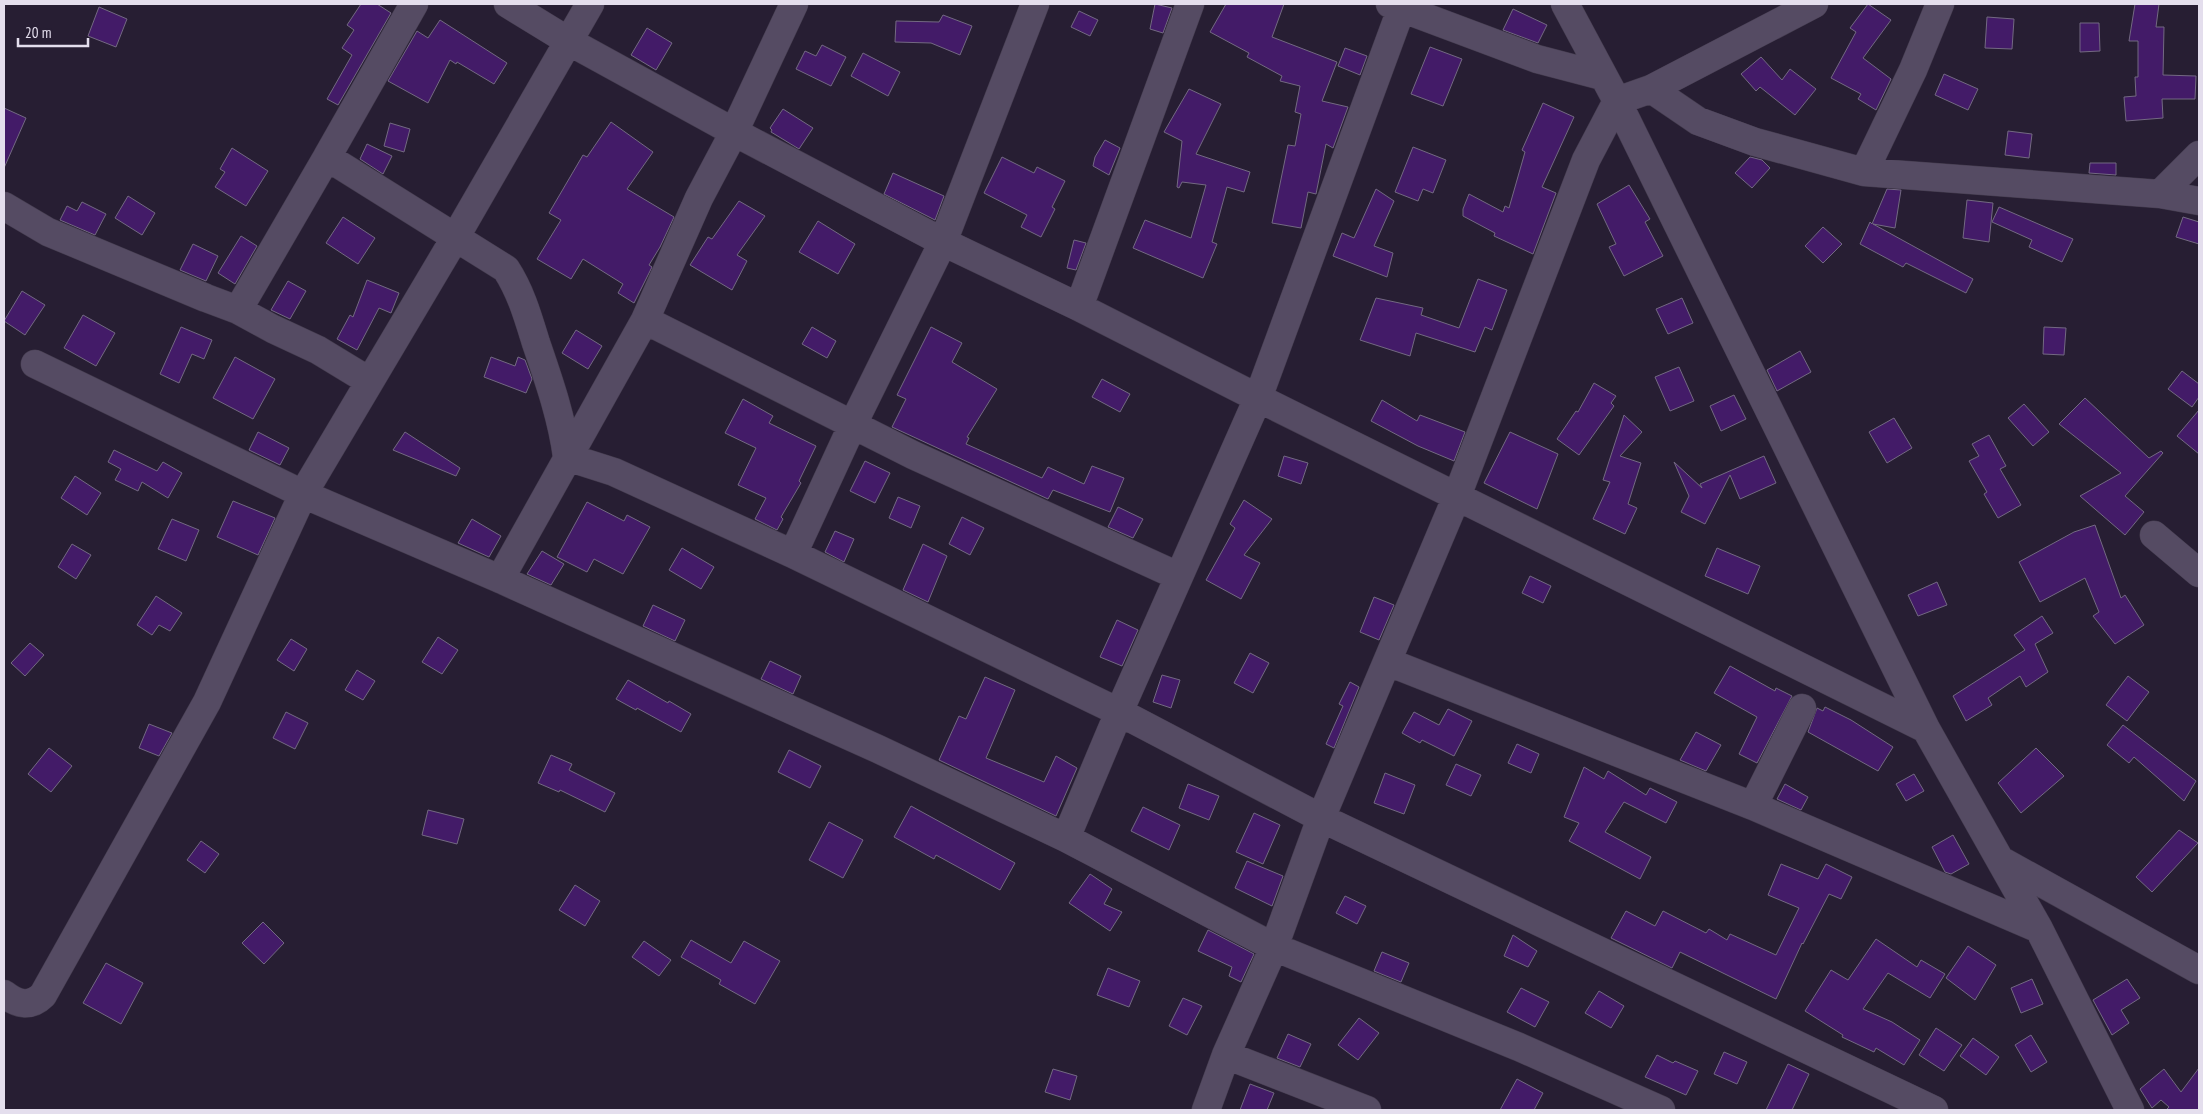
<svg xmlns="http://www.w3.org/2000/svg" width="2203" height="1114" viewBox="0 0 2203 1114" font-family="'PT Sans Narrow',sans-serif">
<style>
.building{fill:#431b68;stroke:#736982}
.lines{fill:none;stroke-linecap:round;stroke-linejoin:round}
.minor-casing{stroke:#433b4d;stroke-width:29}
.minor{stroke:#554b63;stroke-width:28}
</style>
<rect width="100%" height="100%" fill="#271e33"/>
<path class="building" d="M361 4H377L391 13 338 105 327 99 352 55 342 48 354 30 347 25Z
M1155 4 1172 8 1163 33 1150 29Z
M1226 4H1284L1272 37 1337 62 1322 101 1348 107 1333 148 1326 144 1316 194 1308 192 1301 228 1272 223 1288 145 1295 146 1301 114 1295 112 1300 86 1280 81 1282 76 1247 57 1249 53 1210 32Z
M1868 4 1891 20 1863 58 1891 79 1876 110 1858 99 1861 94 1831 78 1856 32 1850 28Z
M2135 4H2159L2156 27H2164L2163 75 2196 76 2195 99H2162L2163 118 2126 121 2124 97 2136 96 2135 77H2138V41H2129Z
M99 7 127 19 116 47 88 36Z
M1513 9 1547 25 1538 43 1503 30Z
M1079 11 1098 20 1090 36 1071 27Z
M943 15 972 26 960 55 931 43 895 42 896 21 939 22Z
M1987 17 2014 19 2012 49 1985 48Z
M440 20 507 63 494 84 457 62 456 64 450 60 428 103 388 81 417 31 428 38Z
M2080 23H2099L2100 51 2080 52Z
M647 28 672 43 656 70 631 55Z
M822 45 846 57 831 86 796 69 805 51 816 56Z
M1430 47 1462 59 1443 106 1411 94Z
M1345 48 1367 56 1360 75 1338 66Z
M863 53 900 72 888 96 851 76Z
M1761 57 1782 80 1790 69 1816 89 1795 115 1760 87 1756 91 1741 74Z
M1944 74 1978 89 1968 110 1935 95Z
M1189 89 1221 104 1196 154 1250 172 1244 192 1227 187 1212 242 1217 244 1203 278 1133 248 1145 220 1191 238 1206 185 1182 182 1179 188 1177 187 1182 141 1164 132Z
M1543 103 1574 117 1542 187 1556 193 1533 254 1494 236 1495 233 1463 216V209L1469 194 1503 212 1505 206 1509 208 1525 152 1522 150Z
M4 108 26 118 4 168Z
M783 109 813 128 799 149 771 132 772 130 770 128Z
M611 122 653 152 627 189 674 217 660 247 649 265 652 267 634 303 618 293 623 284 583 259 571 279 537 259 561 220 549 213 583 155 587 157Z
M390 123 410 129 404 152 384 146Z
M2008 131 2032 134 2029 158 2005 155Z
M1105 140 1120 148 1109 175 1093 166 1095 157Z
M367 144 392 156 383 174 360 159Z
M1413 147 1446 160 1433 193 1423 189 1418 201 1395 192Z
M232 148 268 171 246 206 215 187 225 172 220 169Z
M1002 157 1034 173 1037 167 1065 181 1052 207 1055 209 1041 237 1021 227 1027 215 984 193Z
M1750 157 1762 160 1770 168 1752 188 1735 173Z
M2090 163H2116V175L2089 173Z
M893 173 944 196 935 220 884 194Z
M1629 185 1650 219 1645 222 1663 256 1624 276 1609 247 1616 244 1597 204Z
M1376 189 1394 201 1374 246 1393 253 1387 277 1333 256 1342 233 1354 238Z
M1887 189 1901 190 1895 228 1873 224 1973 279 1966 293 1906 263 1903 267 1860 244 1870 222 1872 224Z
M128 196 155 213 142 235 115 218Z
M1967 200 1993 203 1989 242 1963 238Z
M739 201 765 216 737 255 747 261 732 290 690 265 708 237 712 239Z
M82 202 106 214 95 235 60 220 67 206 77 211Z
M1999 207 2073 239 2062 262 2029 247 2032 240 1992 222Z
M343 217 375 238 358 264 326 243Z
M2183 217 2199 222V244L2176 237Z
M818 221 855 244 838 274 799 252Z
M1823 227 1842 244 1823 263 1805 246Z
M241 236 257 246 235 284 218 273Z
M1074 240 1086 243 1076 270 1067 268Z
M193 244 218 256 206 281 180 270Z
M1478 279 1507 290 1492 330 1485 327 1475 352 1416 333 1410 356 1360 340 1376 298 1423 308 1421 315 1459 328Z
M367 280 399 293 391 313 379 308 357 350 337 339 350 315 353 317Z
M288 281 306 291 290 319 271 310Z
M22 291 45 305 25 335 4 321Z
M1682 298 1693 323 1668 334 1656 309Z
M83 315 115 333 96 366 64 348Z
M181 327 212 340 204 359 192 354 179 383 160 374Z
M812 327 836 341 827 358 802 344Z
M931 327 962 343 952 362 997 389 967 437 969 438 966 444 1042 478 1048 467 1084 484 1092 466 1124 478 1110 512 1053 490 1048 499 892 427 906 399 897 395Z
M2044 327 2066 328 2064 355 2043 354Z
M576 330 602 346 588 369 562 353Z
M1800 351 1811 372 1777 391 1767 370Z
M235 357 275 379 253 419 213 398Z
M491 357 515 366 518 357 525 360 532 379 526 393 484 377Z
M1679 367 1694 401 1670 411 1655 377Z
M2182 371 2199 384V397L2192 407 2168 389Z
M1102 379 1130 394 1120 412 1092 397Z
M1594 383 1616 396 1611 403 1614 406 1579 455 1557 439 1576 411 1578 412Z
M1734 395 1746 419 1721 431 1710 406Z
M2085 398 2149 458 2161 451 2163 453 2125 496 2144 512 2125 535 2080 496 2121 473 2059 424Z
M743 399 773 416 769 423 816 446 799 481 801 483 781 517 783 519 777 530 755 519 766 498 738 485 756 448 725 433Z
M1382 400 1417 421 1420 415 1465 432 1454 461 1418 446 1371 421Z
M2024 404 2049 432 2033 446 2008 418Z
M2199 410V454L2177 436Z
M1624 415 1642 432 1620 456 1641 463 1628 504 1637 508 1625 534 1593 519 1610 482 1603 480Z
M1894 418 1912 448 1887 463 1869 432Z
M258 432 289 448 280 465 249 450Z
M405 432 460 468 456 476 393 450Z
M1510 432 1558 454 1537 509 1484 483Z
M1989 435 2006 466 2000 469 2021 505 1998 518 1984 494 1987 492 1969 461 1979 456 1972 444Z
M114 450 157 471 163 462 182 473 168 498 142 482 138 491 115 480 121 469 108 462Z
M1284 456 1308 463 1301 484 1278 476Z
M1764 456 1776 483 1740 499 1730 475 1705 524 1681 512 1689 496 1674 462 1702 488 1700 484Z
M865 461 890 473 875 503 850 491Z
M75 476 101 493 87 515 61 498Z
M898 497 920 506 911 528 889 518Z
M1244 500 1272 519 1244 555 1260 563 1241 599 1206 580 1235 528 1230 524Z
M233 501 275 518 258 555 217 537Z
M587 502 624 521 627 515 650 527 623 574 594 559 587 572 557 557Z
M1118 507 1143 519 1133 538 1108 527Z
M962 517 984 528 970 555 949 544Z
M172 519 199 530 186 561 158 549Z
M472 519 501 536 489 557 458 543Z
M2095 525 2121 598 2125 595 2144 625 2115 644 2093 616 2099 612 2085 578 2040 602 2019 562 2074 532Z
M835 531 854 539 844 562 825 552Z
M72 544 91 555 76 579 58 567Z
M923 544 947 556 928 602 903 590Z
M682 548 714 567 701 589 669 570Z
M1717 548 1760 566 1748 594 1705 576Z
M542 551 564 564 551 585 527 574Z
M1530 576 1551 586 1543 603 1522 593Z
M1937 582 1947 605 1918 616 1908 595Z
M156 596 182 613 170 631 159 625 152 635 137 625Z
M1374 597 1394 605 1379 640 1360 632Z
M653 605 685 620 675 641 643 626Z
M2042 616 2053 633 2035 644 2048 672 2026 687 2020 676 1988 698 1992 705 1966 721 1953 696 2025 650 2014 635Z
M1117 620 1138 630 1122 666 1100 657Z
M438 637 458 650 442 674 422 662Z
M291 639 307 649 294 671 277 660Z
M30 643 44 655 25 676 11 663Z
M1250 653 1269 663 1253 693 1234 683Z
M770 661 801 676 793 694 761 679Z
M1730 666 1775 691 1776 688 1792 696 1757 763 1739 754 1757 717 1714 693Z
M357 670 375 681 363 700 345 690Z
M1162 675 1180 680 1171 708 1153 702Z
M2128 676 2149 692 2127 721 2106 705Z
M985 677 1015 690 986 758 1044 782 1056 756 1077 768 1056 816 939 760 959 716 966 719Z
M628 680 668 703 669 701 691 714 681 732 637 708 636 710 616 699Z
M1350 682 1359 687 1334 748 1326 744 1343 706 1339 704Z
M1825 707 1851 720 1893 747 1878 771 1808 732 1817 708 1823 711Z
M1448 709 1472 721 1454 756 1422 740 1420 743 1402 733 1414 712 1439 725Z
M286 712 308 723 295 749 273 738Z
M149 724 172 733 159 756 139 748Z
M2123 725 2196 781 2184 801 2134 757 2129 763 2107 745Z
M1696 732 1721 745 1706 771 1680 760Z
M1517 744 1539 754 1531 773 1508 763Z
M49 748 72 766 51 792 28 774Z
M2036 748 2064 776 2021 813 1998 783Z
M789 750 821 766 810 788 778 772Z
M551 755 572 764 569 770 615 793 605 812 560 790 559 792 538 783Z
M1456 764 1481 775 1471 796 1446 785Z
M1584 767 1604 779 1608 771 1646 795 1650 788 1677 802 1666 823 1624 802 1605 832 1651 857 1640 879 1569 841 1579 823 1564 817Z
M1385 773 1415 785 1404 814 1374 803Z
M1914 774 1924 791 1906 801 1896 784Z
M1188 784 1219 796 1209 820 1179 808Z
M1785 784 1808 797 1801 810 1777 799Z
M911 806 1015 863 1000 890 936 855 934 859 894 837Z
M1143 807 1180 825 1169 850 1131 831Z
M428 810 464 819 457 844 422 835Z
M1254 813 1280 825 1263 864 1236 852Z
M829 822 863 840 843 878 809 860Z
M2179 830 2198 843 2152 892 2136 877Z
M1953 835 1969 864 1951 874 1945 872 1932 847Z
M201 841 219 854 205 873 187 860Z
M1247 861 1283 876 1272 906 1235 888Z
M1781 864 1818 879 1826 864 1852 877 1841 899 1829 894 1803 944 1802 943 1776 999 1680 952 1672 968 1611 938 1626 911 1655 926 1663 911 1706 933 1709 929 1727 940 1730 934 1776 955 1799 908 1768 895Z
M1090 874 1112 889 1104 904 1122 912 1110 931 1069 903Z
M575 885 600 901 585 926 559 910Z
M1345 896 1366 906 1357 924 1336 913Z
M263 922 284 943 264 964 242 943Z
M1208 930 1254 954 1241 982 1229 976 1232 967 1198 951Z
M1513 935 1537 951 1528 967 1504 956Z
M1876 939 1917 967 1921 960 1945 974 1930 998 1888 973 1863 1009 1892 1022 1920 1040 1904 1065 1876 1048 1874 1052 1842 1037 1843 1035 1805 1011 1831 970 1848 980Z
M691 940 731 963 744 941 780 961 755 1004 719 984 721 980 681 957Z
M644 941 671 960 659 976 632 957Z
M1968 946 1996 965 1975 1000 1946 978Z
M1382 952 1409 963 1401 982 1374 971Z
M106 963 143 983 121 1024 83 1003Z
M1108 968 1140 981 1129 1007 1097 995Z
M2032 979 2043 1004 2021 1013 2011 988Z
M2127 979 2140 998 2121 1010 2129 1023 2112 1035 2093 1000Z
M1521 988 1549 1002 1535 1027 1507 1012Z
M1599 991 1624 1006 1611 1028 1585 1013Z
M1183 998 1202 1006 1187 1035 1169 1026Z
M1359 1018 1379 1033 1358 1060 1338 1045Z
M1936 1028 1962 1045 1944 1071 1919 1055Z
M1288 1034 1311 1044 1300 1067 1277 1058Z
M2031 1035 2047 1062 2031 1072 2015 1045Z
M1973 1038 1999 1057 1986 1075 1960 1056Z
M1724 1052 1747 1062 1737 1084 1714 1074Z
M1657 1055 1673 1063 1675 1061 1698 1071 1686 1095 1645 1077Z
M1788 1064 1809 1074 1792 1110H1766Z
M2199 1068V1110H2166L2169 1107 2161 1100 2152 1108 2140 1089 2164 1069 2181 1092Z
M1053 1069 1077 1076 1070 1100 1045 1092Z
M1517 1079 1543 1093 1534 1110H1500Z
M1250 1084 1274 1093 1267 1110H1240Z"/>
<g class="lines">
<defs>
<path id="minor" d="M508 4 570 42 734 132 943 242 1079 307 1258 398 1926 729
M1390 4 1537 59 1602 76
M1565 4 1617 101 1926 729 2039 929 2130 1110
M1651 89 1698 121 1755 142 1864 172 2160 194 2199 201
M327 157 414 4
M1864 172 1913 70 1940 4
M2160 194 2199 155
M4 206 48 232 206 298 238 310 273 329 318 350 369 381
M1079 307 1190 4
M238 310 327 157 506 269C521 292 528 317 536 343 549 381 562 418 567 457
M645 320 913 455 1178 576
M35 364 303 494 500 579 878 749 1066 838 1274 947 1519 1047 1661 1110
M567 457 614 472 793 554 1119 712 1321 818 1934 1110
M2154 535 2199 573
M793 554 853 424 943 242 1035 4
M500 579 645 320 699 198 734 132 794 4
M1388 662 1753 806 2039 929
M1753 806 1802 708
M1066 838 1119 712 1258 398 1403 4
M2002 861 2199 970
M4 994C17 1004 30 1008 43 995L207 702 303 494 455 238 590 4
M1226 1055 1367 1110
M1206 1110 1226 1055 1274 947 1321 818 1457 496 1586 160 1617 101 1651 89 1814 4"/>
</defs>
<use href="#minor" class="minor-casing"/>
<use href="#minor" class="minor"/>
</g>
<rect width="2203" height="1114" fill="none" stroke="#e4deed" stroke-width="10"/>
<path d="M18 38v8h70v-8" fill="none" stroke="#e4deed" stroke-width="2.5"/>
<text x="25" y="38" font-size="15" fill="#e4deed" stroke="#271e33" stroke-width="4" paint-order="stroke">20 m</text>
</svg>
